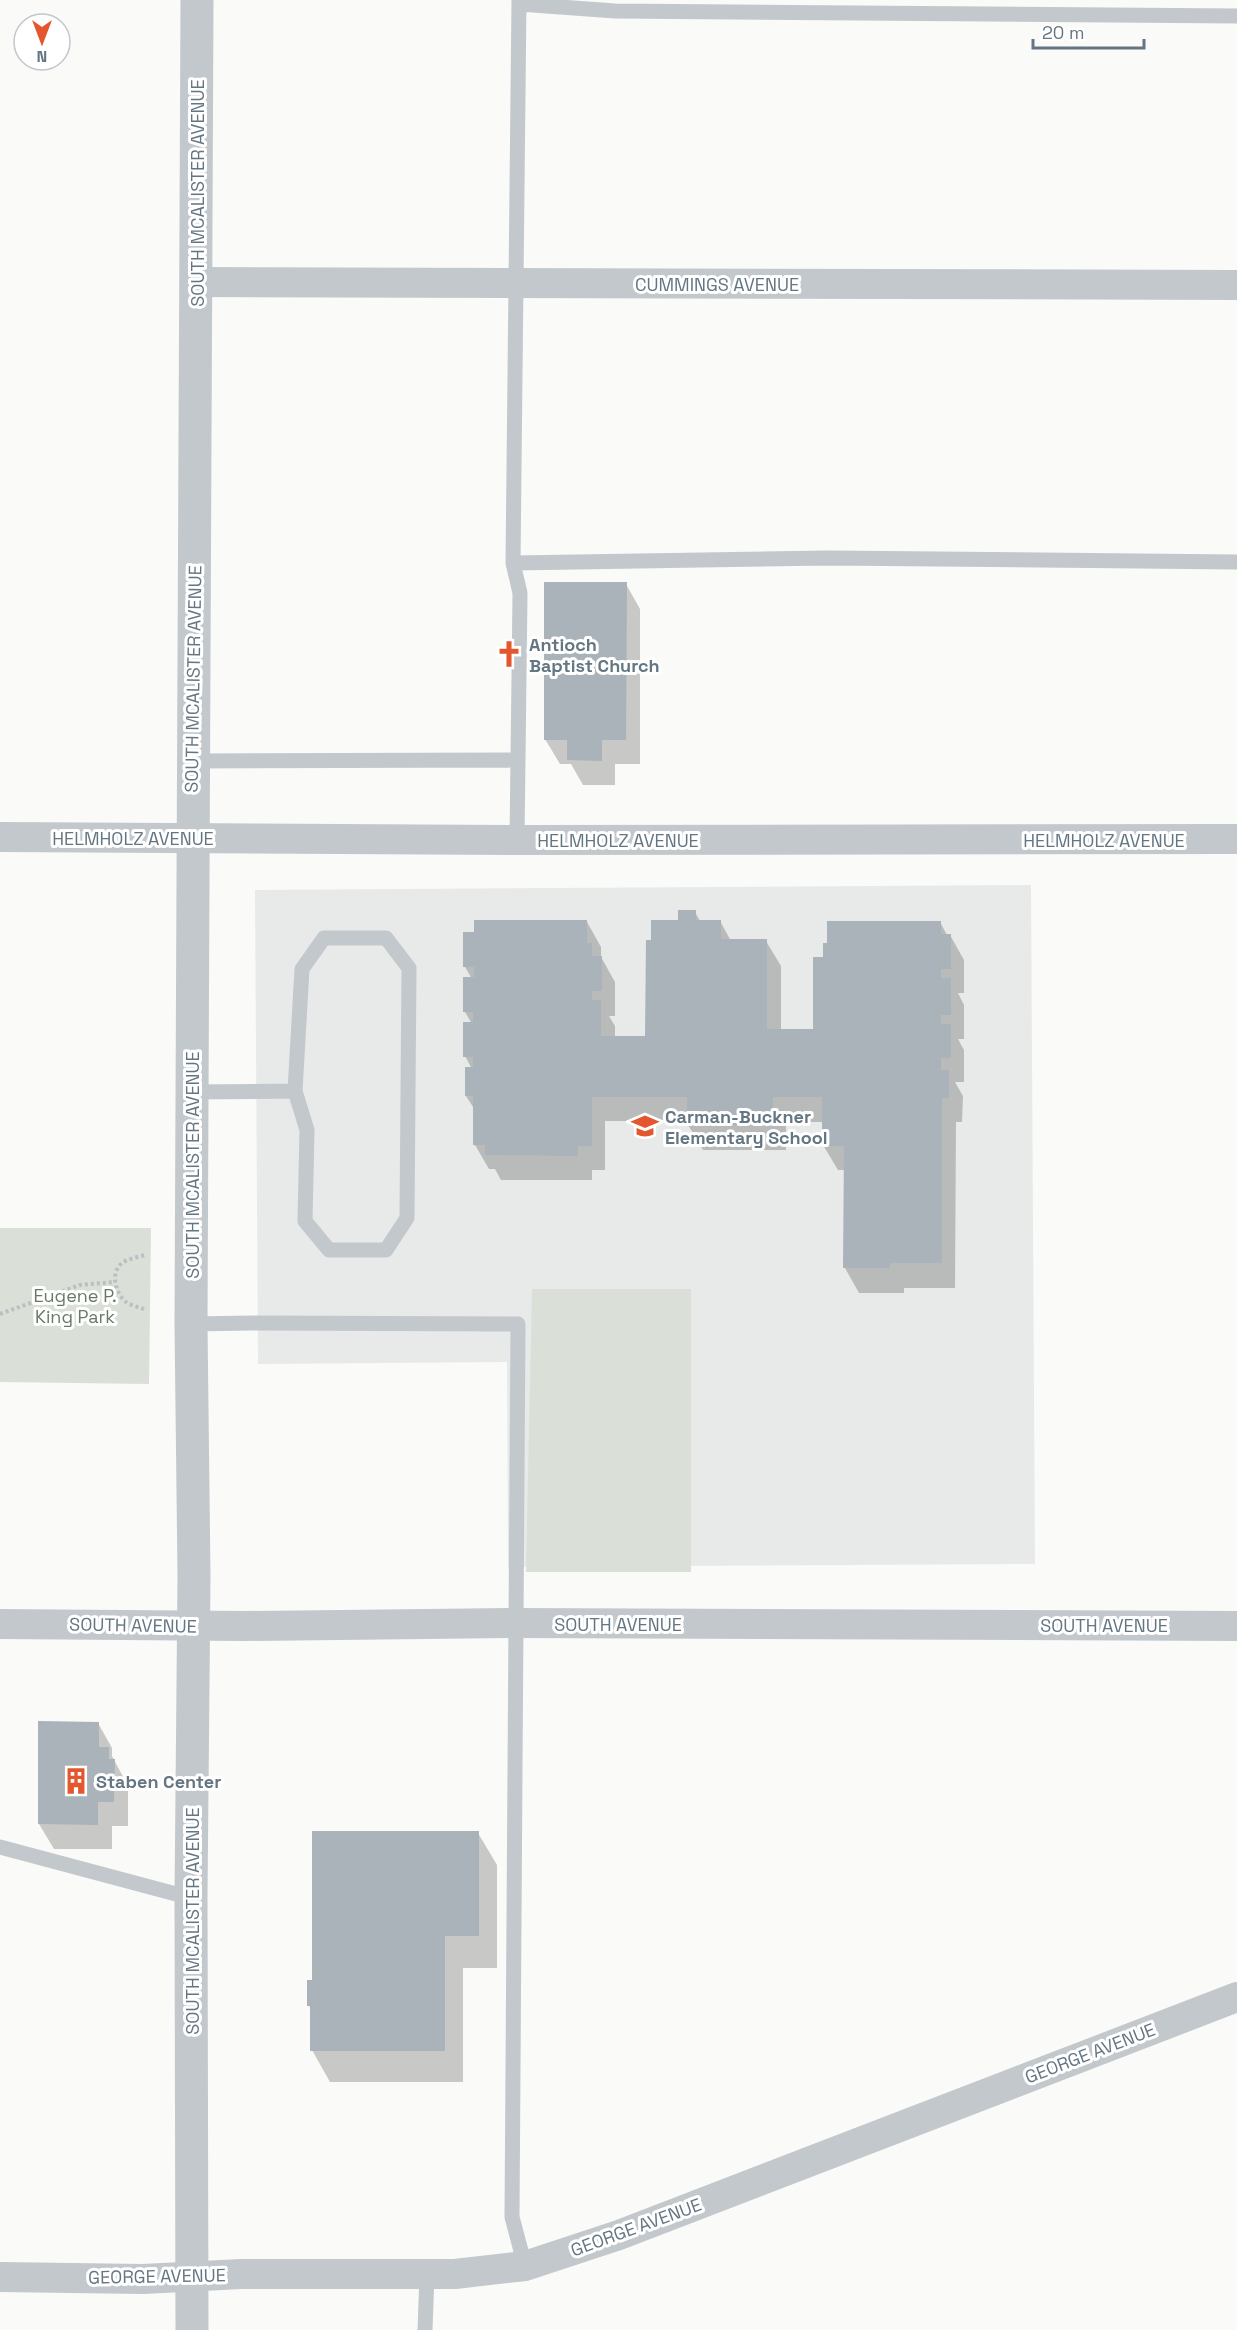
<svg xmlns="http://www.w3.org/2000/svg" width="1237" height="2330" viewBox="0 0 1237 2330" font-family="'Space Grotesk',sans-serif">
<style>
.built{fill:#e8e9e9}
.green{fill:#dadfd7}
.shadow{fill:#0003}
.building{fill:#aab3b9}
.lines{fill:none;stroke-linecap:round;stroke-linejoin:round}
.path{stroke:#bbbfc2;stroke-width:4;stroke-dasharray:3 3;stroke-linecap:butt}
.service{stroke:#c3c8cc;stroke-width:15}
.minor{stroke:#c3c8cc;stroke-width:30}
.tertiary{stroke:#c3c8cc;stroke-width:33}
.labels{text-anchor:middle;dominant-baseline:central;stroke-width:6;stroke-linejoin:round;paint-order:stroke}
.street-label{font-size:18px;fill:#657683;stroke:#fff}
.poi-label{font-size:18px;font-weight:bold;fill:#657683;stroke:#fff;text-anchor:start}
.park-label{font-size:18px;fill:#687a64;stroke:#fff}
</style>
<rect width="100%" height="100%" fill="#fafaf8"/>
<path class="built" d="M1031 885 1035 1564 508 1567 507 1362 258 1364 255 890Z"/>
<path class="green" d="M0 1228H151L149 1384 0 1382Z
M532 1289H691V1572H526Z"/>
<path class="shadow" d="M626 584 640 609V764H615V785H583L571 764H560L545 739Z
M695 912 700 921H720L731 941H766L781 966V1030H814L824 958 940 922 947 935H950L964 960V993H958L964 1005V1039H958L964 1050V1082H955L963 1096 962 1122H956L955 1288H904V1293H859L845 1268V1170H838L823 1145V1122H786V1150H703L688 1125V1121H605V1170H592V1180H501L495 1169H489L475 1145V1110L466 1096 472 1069 465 1056 472 1024 465 1012 472 979 465 967 587 922 601 947V957L615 982V1016H609L615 1026V1037H647L652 941Z
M98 1723 112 1748V1756L128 1786V1826H112V1849H54L39 1824Z
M478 1833 497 1865V1968H463V2082H330L312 2050V2011L309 2006 314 1982Z"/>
<path class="building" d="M544 582H627L626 740H602V761L567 760V740H544Z
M678 910H696V920H721V939H767V1029H813V957H823V943H827V921H941V934H951V969H941V978H951V1015H941V1024H951V1058H941V1070H949V1098H942V1263H890V1268H843L844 1146H822V1097H773V1125H687V1097H592V1146H578V1156L485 1155V1145H473V1096H465V1067H473V1057H463V1022H473V1012H463V977H474V967H463V932H474V920H587V943H592V956H602V991H592V1000H601V1036H645L646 940H651V920H678Z
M38 1721 99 1722V1747H109V1759H115L114 1802H98V1825L38 1824Z
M312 1831H479V1936H445V2051H310V2006H307V1980H312Z"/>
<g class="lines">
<path class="path" d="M144 1309C138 1307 130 1305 126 1302 115 1293 110 1273 122 1263 127 1259 138 1257 145 1255
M0 1314 80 1285 115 1282"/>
<path class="service" d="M519 0 513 563 829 558 1237 562
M519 4 615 11 1237 16
M513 563 520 593 517 840
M193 761 518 760
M192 1092 295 1091 307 1130 305 1221 329 1250H386L407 1218 409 968 386 938H324L302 969 295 1091
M191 1324 252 1323 518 1324 512 2217 525 2266
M0 1847 191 1898
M425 2330 427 2274"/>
<path class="minor" d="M197 282 1237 285
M0 837 517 840 1237 839
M0 1624 244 1626 516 1623 1237 1626
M0 2277 143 2279 241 2274H455L525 2266 619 2235 1237 1997"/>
<path class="tertiary" d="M192 2330 191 1898 194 1576 191 1324 197 0"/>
</g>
<defs>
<symbol id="church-bare" viewBox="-9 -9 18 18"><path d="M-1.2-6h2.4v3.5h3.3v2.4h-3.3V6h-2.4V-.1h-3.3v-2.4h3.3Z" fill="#e4572e" stroke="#fff" stroke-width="2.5" paint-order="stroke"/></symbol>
<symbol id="school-bare" viewBox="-9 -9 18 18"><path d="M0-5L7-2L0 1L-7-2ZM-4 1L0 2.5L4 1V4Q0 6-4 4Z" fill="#e4572e" stroke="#fff" stroke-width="2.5" paint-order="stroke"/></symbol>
<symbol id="building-bare" viewBox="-9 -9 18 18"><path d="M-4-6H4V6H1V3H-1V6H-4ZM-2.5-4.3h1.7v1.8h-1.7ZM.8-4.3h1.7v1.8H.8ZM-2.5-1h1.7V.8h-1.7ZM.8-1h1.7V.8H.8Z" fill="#e4572e" stroke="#fff" stroke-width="2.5" paint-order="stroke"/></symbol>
</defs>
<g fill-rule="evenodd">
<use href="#church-bare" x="490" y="635" width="38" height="38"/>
<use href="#school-bare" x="626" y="1107" width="38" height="38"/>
<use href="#building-bare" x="57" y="1762" width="38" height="38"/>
</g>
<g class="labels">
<g class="street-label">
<text transform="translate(197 193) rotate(-90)">SOUTH MCALISTER AVENUE</text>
<text x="717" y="284">CUMMINGS AVENUE</text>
<text transform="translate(193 679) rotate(-89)">SOUTH MCALISTER AVENUE</text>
<text x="133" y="838">HELMHOLZ AVENUE</text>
<text x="618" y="840">HELMHOLZ AVENUE</text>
<text x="1104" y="840">HELMHOLZ AVENUE</text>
<text transform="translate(192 1165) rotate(-90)">SOUTH MCALISTER AVENUE</text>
<text x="618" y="1624">SOUTH AVENUE</text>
<text transform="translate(133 1625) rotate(1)">SOUTH AVENUE</text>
<text x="1104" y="1625">SOUTH AVENUE</text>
<text transform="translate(192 1921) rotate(-90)">SOUTH MCALISTER AVENUE</text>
<text transform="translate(1090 2053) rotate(-21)">GEORGE AVENUE</text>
<text transform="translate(636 2227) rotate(-20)">GEORGE AVENUE</text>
<text transform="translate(157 2276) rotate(-1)">GEORGE AVENUE</text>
</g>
<g class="poi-label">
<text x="529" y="644">Antioch<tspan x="529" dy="21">Baptist Church</tspan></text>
<text x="665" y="1116">Carman-Buckner<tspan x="665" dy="21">Elementary School</tspan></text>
<text x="96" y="1781">Staben Center</text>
</g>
<g class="park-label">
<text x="75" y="1295">Eugene P.<tspan x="75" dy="21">King Park</tspan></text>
</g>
</g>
<g transform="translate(42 42) rotate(180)"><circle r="28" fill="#ffffff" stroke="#c1c8cd" stroke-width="1.5"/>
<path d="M0-4.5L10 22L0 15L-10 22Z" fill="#e4572e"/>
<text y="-9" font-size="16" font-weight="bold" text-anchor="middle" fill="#657683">N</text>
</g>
<path d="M1033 39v9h111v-9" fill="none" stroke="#657683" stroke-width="3"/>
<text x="1042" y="39" font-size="18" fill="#657683" stroke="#ffffff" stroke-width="4.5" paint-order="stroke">20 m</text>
</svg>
